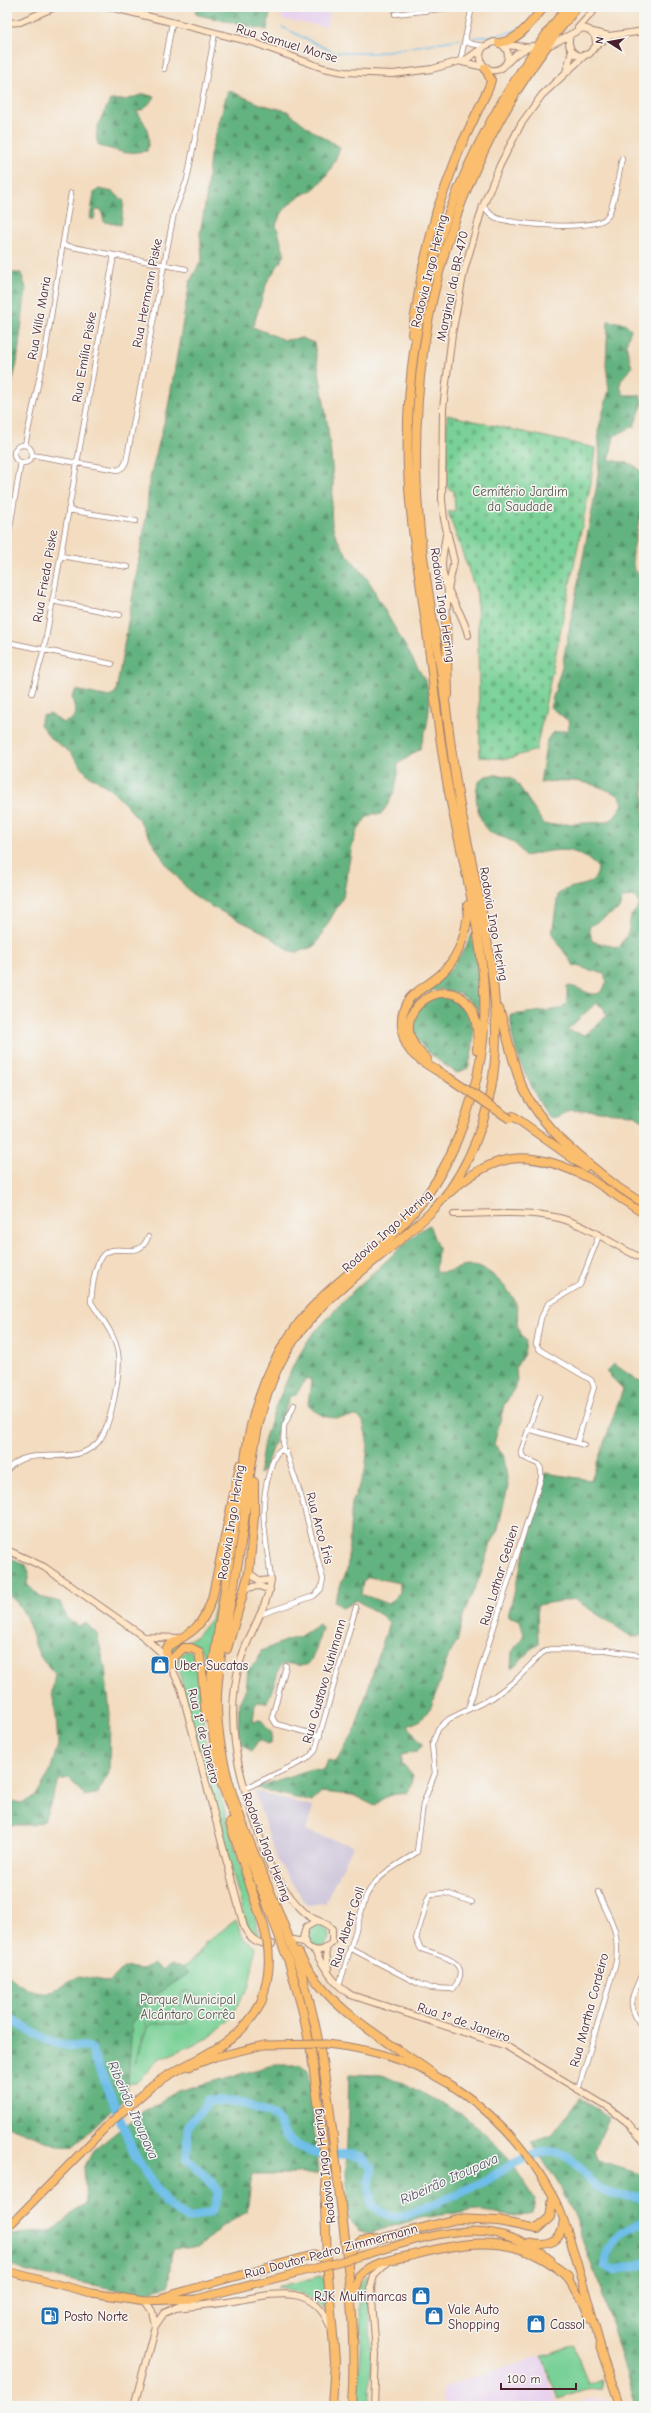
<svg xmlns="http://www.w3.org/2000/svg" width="651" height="2413" viewBox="0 0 651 2413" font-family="'Comic Neue',sans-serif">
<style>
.built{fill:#e8d2ee}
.industrial{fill:#c9bfd7}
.green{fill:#7ad197;stroke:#627861}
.forest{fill:url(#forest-firs);stroke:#566956;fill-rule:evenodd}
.cemetery{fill:url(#cemetery-stones);stroke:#627861}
.garden{fill:url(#garden-dots);stroke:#627861;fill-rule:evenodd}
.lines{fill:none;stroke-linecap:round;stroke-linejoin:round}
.stream{stroke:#6ebee9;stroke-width:1.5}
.river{stroke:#6ebee9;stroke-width:9}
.street-casing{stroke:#9e7e75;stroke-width:6}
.secondary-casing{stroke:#9e7e75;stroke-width:8}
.primary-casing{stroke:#9e7e75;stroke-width:9}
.highway-casing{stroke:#9e7e75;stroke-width:10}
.street{stroke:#fff;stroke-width:4.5}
.secondary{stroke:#fde5c5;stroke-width:6}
.primary{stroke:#fabe6e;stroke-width:7}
.highway{stroke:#fabe6e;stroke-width:8}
.primary-bridge-casing{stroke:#9e7e75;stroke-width:9;stroke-linecap:butt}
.highway-bridge-casing{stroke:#9e7e75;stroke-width:10;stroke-linecap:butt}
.primary-bridge{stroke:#fabe6e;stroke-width:7}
.highway-bridge{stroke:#fabe6e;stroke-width:8}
.labels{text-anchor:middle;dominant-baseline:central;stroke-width:3;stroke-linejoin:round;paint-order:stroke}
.street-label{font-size:13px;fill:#4a1f2b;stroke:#f6f6f2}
.park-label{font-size:13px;fill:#58544b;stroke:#f6f6f2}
.poi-label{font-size:13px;fill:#4a1f2b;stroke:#f6f6f2;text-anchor:start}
.water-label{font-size:14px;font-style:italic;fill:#554f64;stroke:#f6f6f2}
</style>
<defs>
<pattern id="forest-firs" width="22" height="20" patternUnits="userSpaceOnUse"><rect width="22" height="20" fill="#63b380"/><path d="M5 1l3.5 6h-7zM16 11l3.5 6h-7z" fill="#549169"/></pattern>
<pattern id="cemetery-stones" width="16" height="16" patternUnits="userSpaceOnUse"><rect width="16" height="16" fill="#7ad197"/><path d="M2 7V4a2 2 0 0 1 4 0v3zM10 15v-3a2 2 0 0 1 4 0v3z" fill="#6bb382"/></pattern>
<pattern id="garden-dots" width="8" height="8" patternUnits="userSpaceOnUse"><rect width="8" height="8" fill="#7ad197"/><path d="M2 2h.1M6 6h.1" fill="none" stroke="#6bb382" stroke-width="1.8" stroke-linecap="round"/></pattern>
</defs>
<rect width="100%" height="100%" fill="#f6f6f2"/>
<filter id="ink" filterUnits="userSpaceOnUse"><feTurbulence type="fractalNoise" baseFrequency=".025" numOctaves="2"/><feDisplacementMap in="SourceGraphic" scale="8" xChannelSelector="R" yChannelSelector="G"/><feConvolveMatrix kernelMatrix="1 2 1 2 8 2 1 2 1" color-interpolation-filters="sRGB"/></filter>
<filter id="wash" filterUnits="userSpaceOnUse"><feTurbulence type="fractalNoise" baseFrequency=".012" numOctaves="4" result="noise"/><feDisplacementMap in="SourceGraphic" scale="16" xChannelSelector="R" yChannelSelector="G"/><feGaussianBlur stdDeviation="0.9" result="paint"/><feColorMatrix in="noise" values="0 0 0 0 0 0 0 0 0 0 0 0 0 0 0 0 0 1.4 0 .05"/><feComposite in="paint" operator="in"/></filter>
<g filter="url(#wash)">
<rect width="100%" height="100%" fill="#f3dcbf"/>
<path class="built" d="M283 7H332L326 27 281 19Z
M541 2356 558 2406H444L442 2388Z
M589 2399H604L611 2406H567Z"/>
<path class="industrial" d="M254 1791 313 1807 306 1831 353 1846 325 1903 307 1905 277 1860Z"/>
<path class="green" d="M229 1551 205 1686C205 1672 209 1643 188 1643 180 1644 174 1649 170 1655L168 1650 197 1636 211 1619Z
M185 1651 192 1652 198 1658 205 1741 260 1936 251 1932 247 1925 197 1744 178 1667 179 1657Z
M236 1920 244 1939 256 1948 249 1986 229 2020 209 2038 158 2060 136 2083 125 2084 123 2019 148 1988 189 1963 199 1954 205 1943Z
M307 1936a11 11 0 1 1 22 0a11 11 0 1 1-22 0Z
M368 2275C369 2319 374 2362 369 2406H356L361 2337 359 2286Z
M321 2276 325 2279 330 2317C315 2298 301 2290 278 2287Z
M574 2345 588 2385 603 2380 601 2389 587 2390 558 2399 542 2356Z"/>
<path class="forest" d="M197 7H271L267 30 198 15 195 13Z
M228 90 260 104 287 111 311 130 340 147C335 162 328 176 316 187 312 191 307 192 302 195 289 202 281 212 276 225L285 255 267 282 253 327 285 340 302 338 314 343C322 388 330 433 333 479 334 494 329 513 333 528 340 555 369 572 377 597L427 684 430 701 427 725 420 749 398 764C398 784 394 798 381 814H373L366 818 357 831 352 846 343 897 315 946 299 952H291L265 933 212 907 191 893 166 864 139 820 127 806 109 788 87 774 70 752 50 738 40 724 42 716 50 714 63 723 71 720 76 714 72 697 76 690 109 697 116 692 147 512 149 482 168 407 190 281 202 259 200 233 206 199 210 155Z
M144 94 155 97 144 109 137 111 146 126 149 139 147 151 126 153 99 146C91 132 104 112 111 100H125Z
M99 189 113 192 124 201 121 225 104 222 101 209 96 210 94 219H90L94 193Z
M7 270 13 273H21L26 288 17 363 7 403V348L11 317 7 305Z
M608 321 625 323 631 329 626 344 632 368C623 377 616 382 624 395H640L643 403 634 426 614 436 609 460C620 462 631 461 640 470 651 484 635 534 633 552 632 558 633 564 634 570L640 575 644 574V1121L634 1114 569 1110 556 1118 548 1117C531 1085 509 1051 511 1015L560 1009 567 1003V986C585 986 596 1007 607 982L604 974 573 965 552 934 558 894C574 881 596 891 598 868 574 843 555 850 525 856 522 852 519 847 515 844 506 835 491 838 484 826 476 810 468 774 494 775 500 775 506 775 512 778 519 782 536 815 545 825L606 822 614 818 623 804 620 796C590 781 572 778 540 783L547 740 552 733 568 730 570 722 550 707 562 666 596 490 600 457 598 431 609 390 606 365ZM635 897 640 905 631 916 628 933 619 948 592 941 589 927 619 909 622 898ZM596 1003 604 1008 606 1016 585 1035 567 1030Z
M471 934 477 963 480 1014C468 990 431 979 413 1004 407 1011 408 1022 408 1031L404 1025 410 1002 450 970 467 945Z
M437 996C478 1003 478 1034 468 1068L457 1073C426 1054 386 1023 437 996Z
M429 1225 438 1248 436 1272C452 1275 462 1260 483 1269 493 1272 514 1295 516 1304 521 1324 511 1321 526 1341L524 1354 516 1367 517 1384 504 1405 494 1444 504 1456 508 1486 497 1533 489 1547 481 1574 464 1613 457 1642 448 1657 431 1707 421 1720 408 1726 423 1745 417 1751 402 1754V1763L413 1775C407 1801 408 1790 388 1796 383 1798 378 1803 375 1806L353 1795 321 1792 312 1802 263 1790 257 1787 311 1769 324 1770 328 1760 336 1762 354 1732 389 1623 384 1617 356 1600 343 1608 334 1601 347 1570 352 1503 365 1471 368 1446 363 1421 357 1416C334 1418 324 1422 308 1404L311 1380 306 1378 296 1395 290 1396 264 1471 259 1474 264 1440 275 1408 294 1364 310 1337 355 1289 418 1232ZM369 1577 400 1583V1592L388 1604 361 1594 363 1581Z
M614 1364 637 1380 644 1381V1635L632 1637 574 1599 537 1605 538 1643 511 1669 512 1652 524 1635 520 1620 508 1616 545 1473 591 1480 623 1389 606 1372Z
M7 1556 26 1565 29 1573 27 1584 40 1597 60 1602 66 1618 79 1626 86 1623 97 1634 105 1667 110 1714 109 1773 97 1794 85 1796 69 1778 59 1780 44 1821 32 1825H7V1800L21 1803 35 1797 49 1774 58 1745 56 1716 52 1692 55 1674C50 1668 41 1660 38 1652 29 1629 29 1610 7 1594Z
M319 1624 322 1628C320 1635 313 1664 306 1665 297 1667 289 1661 281 1665 277 1673 270 1699 266 1703L258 1702 255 1704 253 1721 261 1720 272 1733 271 1742 267 1744 259 1740 251 1751 242 1744 238 1731 239 1703 246 1689 248 1670 257 1661 261 1651 287 1640 299 1637Z
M153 1964 162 1971 172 1965 182 1967 189 1973 156 1995 132 2022 127 2097C107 2112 92 2132 72 2147L59 2146 7 2126V1974C38 2001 46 1996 79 1976L110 1982 123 1968 143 1970Z
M273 2065H300L309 2071 318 2174H252L247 2212 221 2227 199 2247 172 2249 168 2286 139 2294 27 2272 7 2263V2235L51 2231 86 2203 84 2168 93 2151 139 2114 178 2091Z
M349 2074 381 2075 403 2083 467 2117 507 2156 535 2199 533 2213 517 2216 475 2210 421 2218 369 2233 359 2230 350 2221 346 2174Z
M580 2098 609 2118 594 2151 598 2161 644 2175V2406H636L599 2283C586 2255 579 2224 565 2196 556 2177 541 2159 530 2141L552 2135Z"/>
<path class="cemetery" d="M447 415 595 448 591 482 536 750 507 759 480 757 477 594 448 512 455 511 454 491 446 487Z"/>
<path class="garden" d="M184 1991H192L198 1998C194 2040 168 2016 148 2026L135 2063 149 2011C187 2015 167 2001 184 1991ZM189 1995 195 2000 192 2009 184 2010 181 2007 180 2000 184 1995Z"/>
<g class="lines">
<path class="stream" d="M259 7 268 14
M282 27 333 52 353 53H375L460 39
M473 38 509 33 521 27"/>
<path class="river" d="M7 2016C26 2028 42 2041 64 2045 74 2047 82 2045 91 2049L136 2158 166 2203 188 2219 212 2212 219 2192 187 2157 188 2127 208 2101C232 2099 257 2105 277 2120 282 2124 282 2131 286 2136 290 2142 302 2148 309 2151 325 2160 357 2145 371 2167L369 2186 371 2205C377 2208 384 2215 390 2216 401 2218 412 2212 422 2209 442 2201 462 2193 481 2183 500 2173 524 2154 547 2152 576 2150 582 2179 602 2190 614 2197 628 2197 641 2197L644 2200
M644 2221C624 2230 605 2242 605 2266L616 2271 644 2263"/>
</g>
</g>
<g filter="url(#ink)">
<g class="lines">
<defs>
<path id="street" d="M395 14 459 7
M466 36V41L471 44 485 46
M460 62 472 7
M164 69 172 23
M483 206C487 210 491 216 497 218 514 225 593 231 606 218 614 211 619 171 622 159
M62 245 186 269
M25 445 46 347 71 193
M14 454a9 9 0 1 1 18 0a9 9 0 1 1-18 0Z
M32 455 118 470 123 467 126 462 174 213 187 180 215 33
M68 510 136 521
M7 545 21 462
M61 556 128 567
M52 601 120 615
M7 642 112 664
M32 693 44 649 114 255
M643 1368 644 1366
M528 1429 584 1445
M577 1443 594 1387 591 1380 540 1350 536 1344 541 1318 548 1304 580 1285 599 1235
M283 1450 284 1426 294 1405
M7 1470C27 1446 58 1462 84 1452 88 1450 96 1445 99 1441 111 1425 121 1373 118 1353 115 1334 101 1318 91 1302 92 1290 94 1264 103 1255 117 1241 139 1262 148 1237
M259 1615 314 1596 321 1589 323 1579 301 1496 286 1452 280 1450C274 1455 272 1462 270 1470 257 1511 267 1540 271 1580
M286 1666 272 1717 276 1724 320 1736
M468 1709 541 1478V1469L538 1464 523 1457 521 1451 540 1396
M244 1789 307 1759 315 1751 356 1607
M350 1948 419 1984 431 1988 453 1989C475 1961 441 1956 421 1949L416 1939 428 1898 431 1894 446 1893 472 1902
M644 1969C632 1999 624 2002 644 2030
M339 1986 366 1896C379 1872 396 1867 417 1852L423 1804 435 1773 432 1745 438 1729 449 1719 492 1698 516 1680 542 1653 550 1649 606 1650 644 1656
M578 2090 616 1962C620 1929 610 1921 598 1892
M640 2136 644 2127"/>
<path id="secondary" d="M110 7 252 42 323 68 344 72 393 74 432 69 467 59 485 46 494 42C515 45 511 73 490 70L482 64 480 54 482 49
M7 23 20 22 55 7
M578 28 597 7
M593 32 609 36 596 46
M609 36 644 31
M552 44 583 28C593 30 597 36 596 46L589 54 579 56C570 52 567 45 570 35
M504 45 526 47
M462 62 484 67
M508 62 516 54 532 46
M566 72 572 51
M446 534C445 544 442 555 442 565 443 591 463 611 468 635
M446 618 448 590 454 561 444 519 442 500 443 408 452 334 464 271 483 206 500 165 521 124 542 95 584 56
M454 1214C488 1214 526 1210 559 1218 590 1226 615 1247 644 1259
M7 1550 44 1567 144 1637 167 1658 181 1688 244 1927C251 1940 257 1944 272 1944
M249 1573 260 1581 271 1580C267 1609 248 1634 240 1662 224 1720 238 1773 257 1828 262 1842 265 1858 273 1871 282 1886 295 1905 309 1916 317 1922 326 1921 332 1929V1942C325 1952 315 1953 307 1946L303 1938 306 1927 317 1921
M246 1588 259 1586 270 1590
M145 1637 180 1638
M293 1940 304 1942
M326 1949 328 1970
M314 1950C325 1968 333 1984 351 1995L506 2046 609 2108 627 2122 644 2142
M145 2301 152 2311 155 2325
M175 2308C196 2306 218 2304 239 2300 274 2294 313 2283 330 2326
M134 2406 155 2326 164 2313 195 2300
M374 2406 376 2354 371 2287 374 2276 388 2262"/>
<path id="primary" d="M589 1178 644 1214
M615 1185 644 1204
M326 2044C432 2054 513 2114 560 2210 566 2224 570 2241 575 2256 585 2288 594 2320 602 2352
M189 2067 215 2057 264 2045
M7 2228 110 2123 150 2088
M530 2243C548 2247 562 2243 563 2222
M360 2256C429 2237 487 2209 551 2260
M7 2271 91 2293 145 2301 196 2299 316 2268
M564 2273 582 2300 590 2319
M163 2297 312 2255H317L327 2261
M600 2348 620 2406"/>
<path id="highway" d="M499 43C519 41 532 21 544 7
M412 334 423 267 437 210 460 148 489 87 491 80 485 68
M446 618 448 695
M499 1009C506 1031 511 1054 518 1076 535 1123 577 1155 615 1185
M427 1059C364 1007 486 945 477 1050
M449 1078C437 1070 421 1063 411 1052 400 1038 398 1012 410 998 421 987 436 981 446 969 461 951 468 929 468 905
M513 1116 585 1167
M450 1192C499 1148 534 1151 589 1178
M227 1649 249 1573 254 1517V1482
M167 1658 166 1650 168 1646C193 1632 202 1627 212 1599L240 1465
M172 1665 175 1656 183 1648H191L199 1652 202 1672 206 1717
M230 1823 263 1924
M298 1952C327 2010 382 2037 432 2073
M146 2090C186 2059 236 2051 261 2003
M350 2260 352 2249 361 2241 379 2239 457 2219 498 2221 537 2229 550 2217 553 2198
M355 2297 359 2276C372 2262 390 2260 409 2256 452 2245 497 2234 540 2257 550 2262 558 2269 568 2276
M332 2406 335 2361 327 2261 325 2206 327 2171 312 2056 302 2008 289 1962 220 1779 210 1714 211 1679 248 1440C258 1386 282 1336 322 1297 352 1269 387 1244 414 1212 450 1169 472 1111 481 1056 495 969 464 873 448 787 438 733 433 678 426 624 419 573 410 521 408 469 402 295 460 142 567 7
M352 2406C357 2333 348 2262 339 2189 331 2117 323 2044 302 1975 273 1883 214 1793 217 1695 219 1648 232 1602 239 1556 251 1485 250 1408 290 1346 325 1292 383 1258 429 1214 461 1183 483 1133 491 1089 508 1004 478 896 461 811 452 765 448 718 441 671 432 612 420 553 417 494 408 312 461 147 577 7"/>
</defs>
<use href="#street" class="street-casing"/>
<use href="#secondary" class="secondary-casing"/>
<use href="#primary" class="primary-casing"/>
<use href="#highway" class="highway-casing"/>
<use href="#street" class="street"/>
<use href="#secondary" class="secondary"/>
<use href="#primary" class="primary"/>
<use href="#highway" class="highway"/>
<defs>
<path id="primary-bridge" d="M264 2045 326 2044
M316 2268 360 2256"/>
<path id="highway-bridge" d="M449 1078 510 1119
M261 2003C270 1975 272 1953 263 1924"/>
</defs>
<use href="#primary-bridge" class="primary-bridge-casing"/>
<use href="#highway-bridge" class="highway-bridge-casing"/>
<use href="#primary-bridge" class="primary-bridge"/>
<use href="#highway-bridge" class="highway-bridge"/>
</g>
</g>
<defs>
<symbol id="shop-square" viewBox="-11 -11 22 22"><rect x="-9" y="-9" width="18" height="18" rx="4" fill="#1f6fb2" stroke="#f6f6f2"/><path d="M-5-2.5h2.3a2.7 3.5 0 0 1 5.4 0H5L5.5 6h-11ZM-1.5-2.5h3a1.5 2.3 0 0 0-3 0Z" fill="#fff"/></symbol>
<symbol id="fuel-square" viewBox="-11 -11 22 22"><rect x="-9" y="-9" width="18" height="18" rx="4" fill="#1f6fb2" stroke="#f6f6f2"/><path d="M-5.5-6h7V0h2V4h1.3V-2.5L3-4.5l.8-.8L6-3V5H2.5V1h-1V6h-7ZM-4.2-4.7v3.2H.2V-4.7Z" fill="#fff"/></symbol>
</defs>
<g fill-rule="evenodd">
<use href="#shop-square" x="149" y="1654" width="22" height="22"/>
<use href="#shop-square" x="410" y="2285" width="22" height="22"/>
<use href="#fuel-square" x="39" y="2305" width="22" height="22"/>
<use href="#shop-square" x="423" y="2305" width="22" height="22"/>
<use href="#shop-square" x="525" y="2313" width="22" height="22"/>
</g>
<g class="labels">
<g class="street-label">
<text transform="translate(287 43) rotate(17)">Rua Samuel Morse</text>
<text transform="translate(429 271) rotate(-76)">Rodovia Ingo Hering</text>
<text transform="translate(452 286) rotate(-78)">Marginal da BR-470</text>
<text transform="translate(147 293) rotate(-79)">Rua Hermann Piske</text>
<text transform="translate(39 318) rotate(-80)">Rua Villa Maria</text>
<text transform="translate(84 357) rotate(-80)">Rua Emília Piske</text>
<text transform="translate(45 576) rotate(-80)">Rua Frieda Piske</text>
<text transform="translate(443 605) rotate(82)">Rodovia Ingo Hering</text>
<text transform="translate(494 924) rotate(80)">Rodovia Ingo Hering</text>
<text transform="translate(387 1231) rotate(-42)">Rodovia Ingo Hering</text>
<text transform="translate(231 1522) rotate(-81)">Rodovia Ingo Hering</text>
<text transform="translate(320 1528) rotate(75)">Rua Arco Íris</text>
<text transform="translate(499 1575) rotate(-73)">Rua Lothar Gebien</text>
<text transform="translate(324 1681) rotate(-74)">Rua Gustavo Kuhlmann</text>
<text transform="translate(204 1736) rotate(76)">Rua 1º de Janeiro</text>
<text transform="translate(267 1847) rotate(69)">Rodovia Ingo Hering</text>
<text transform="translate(347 1927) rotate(-72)">Rua Albert Goll</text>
<text transform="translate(589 2010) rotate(-75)">Rua Martha Cordeiro</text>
<text transform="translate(464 2022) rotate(19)">Rua 1º de Janeiro</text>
<text transform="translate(324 2166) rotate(-97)">Rodovia Ingo Hering</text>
<text transform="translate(331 2251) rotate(-15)">Rua Doutor Pedro Zimmermann</text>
</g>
<g class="park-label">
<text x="520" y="491">Cemitério Jardim<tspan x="520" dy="15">da Saudade</tspan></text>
<text x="188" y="1999">Parque Municipal<tspan x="188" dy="15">Alcântaro Corrêa</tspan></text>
</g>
<g class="poi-label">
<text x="174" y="1665">Uber Sucatas</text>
<text x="407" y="2296" text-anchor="end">RJK Multimarcas</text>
<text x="448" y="2309">Vale Auto<tspan x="448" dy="15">Shopping</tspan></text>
<text x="64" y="2316">Posto Norte</text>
<text x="550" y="2324">Cassol</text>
</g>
<g class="water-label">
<text transform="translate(133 2110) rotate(66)">Ribeirão Itoupava</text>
<text transform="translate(449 2179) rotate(-24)">Ribeirão Itoupava</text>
</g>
</g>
<rect width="651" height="2413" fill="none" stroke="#f6f6f2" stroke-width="24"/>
<g transform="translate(609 42) rotate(281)" stroke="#f6f6f2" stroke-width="3" paint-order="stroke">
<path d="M0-3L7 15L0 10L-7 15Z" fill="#4a1f2b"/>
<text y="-6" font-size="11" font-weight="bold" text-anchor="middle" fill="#4a1f2b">N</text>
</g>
<path d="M501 2383v6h75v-6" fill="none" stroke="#4a1f2b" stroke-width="2"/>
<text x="507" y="2383" font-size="12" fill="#4a1f2b" stroke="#f6f6f2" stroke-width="3" paint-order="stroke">100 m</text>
</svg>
